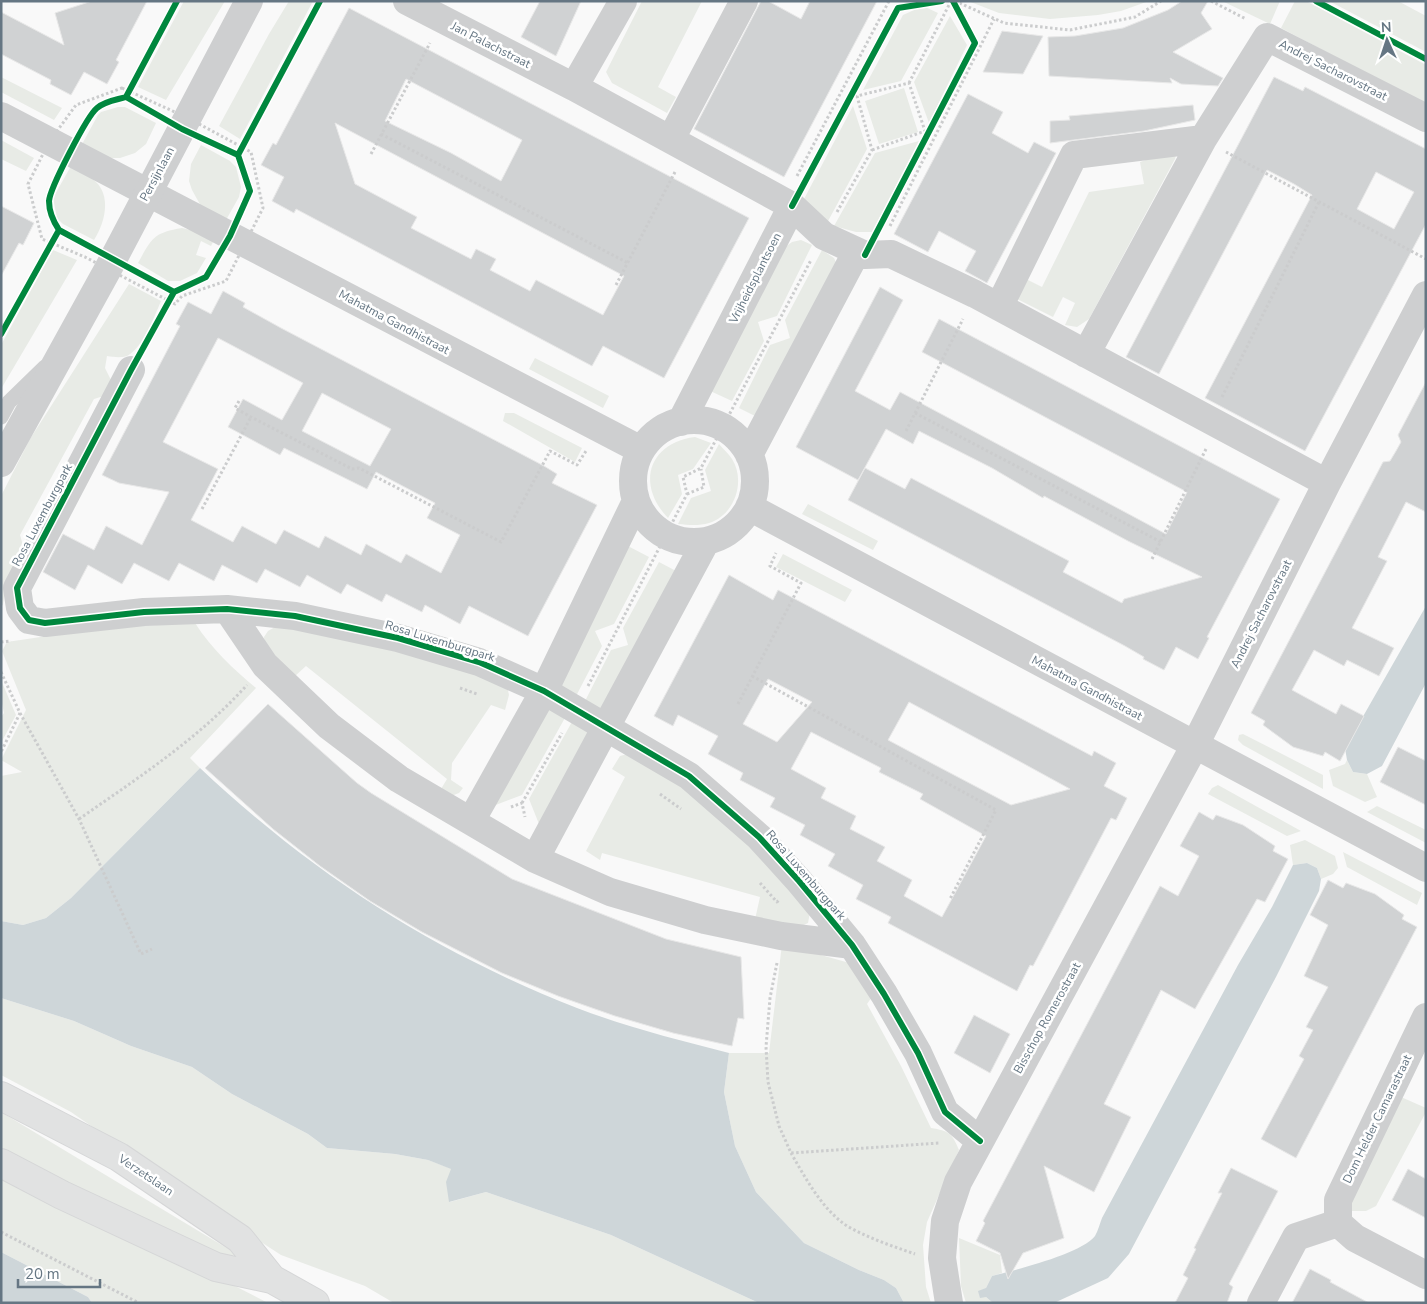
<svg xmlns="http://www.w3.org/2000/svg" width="1427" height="1304" viewBox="0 0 1427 1304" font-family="'Nunito Sans',sans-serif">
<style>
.green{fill:#e8ebe6}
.water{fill:#ced6d9}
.building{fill:#d0d2d3;stroke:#e8e8e8;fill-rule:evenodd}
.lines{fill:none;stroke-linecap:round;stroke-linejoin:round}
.secondary-casing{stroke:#d5d6d7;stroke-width:30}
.path{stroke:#cbcccd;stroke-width:3;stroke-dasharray:2.5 2.5;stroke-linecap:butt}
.service{stroke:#cecfd0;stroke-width:15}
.minor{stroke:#cecfd0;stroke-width:28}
.tertiary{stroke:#cecfd0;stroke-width:28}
.secondary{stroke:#e1e2e2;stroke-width:28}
.cycleway-casing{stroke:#fff;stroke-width:9}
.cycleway{stroke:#00873e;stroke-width:6}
.labels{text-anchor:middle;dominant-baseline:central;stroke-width:5;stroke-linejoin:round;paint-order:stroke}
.street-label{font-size:12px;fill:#657683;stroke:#fff}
</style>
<rect width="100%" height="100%" fill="#f9f9f9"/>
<path class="green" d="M184 1H225L166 100 138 87Z
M289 1H313L240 139 219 126 269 34Z
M642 1H702L658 87 676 97 667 113 612 83 606 72Z
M968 1H1149L1121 11 1098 15 1050 19 999 13Z
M1222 1H1280L1270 24Z
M1295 1H1306L1426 65V105L1281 28Z
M1329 1H1398L1426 16V52Z
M923 6 938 13 901 81 863 90 903 15Z
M950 16 967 45 929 123 914 82Z
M1 77 62 108 54 120 1 92Z
M904 88 918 132 879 144 865 101Z
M853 106 867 149 827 223 804 199Z
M118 107H125L156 123 146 144 135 153 120 158H107L81 146 98 115 101 112Z
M1 140 34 158 26 171 1 159Z
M919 141 872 232H856L834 226 875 153Z
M201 145 230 161 236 167 241 187 239 197 226 220 202 208 192 190 189 181 191 164Z
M1169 152 1176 155 1175 159 1089 319 1077 327 1065 325 1075 303 1063 297 1053 317 1013 297 1026 279 1042 287 1089 192 1144 184 1140 162Z
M71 166C80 171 91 176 98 184 111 200 104 224 94 240L63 224 57 218 53 198Z
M182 228 195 231 214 240 211 246 201 241 196 255 206 258 197 273 180 281H168L138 263C152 238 153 233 182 228Z
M801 240 812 245 777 316 758 322 764 341 732 401 708 390 784 248 792 242Z
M53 250 77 260 1 389V345Z
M822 250 834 258 838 267 761 419 739 408 770 345 790 338 785 320Z
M129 284 161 301C154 317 143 348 127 356 121 358 114 357 107 356L105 368 112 382 107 395 94 399 20 535 24 549 6 581 3 605 1 606V496L30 439Z
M535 358 609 396 603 408 529 369Z
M505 413H514L582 448 575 462 503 421Z
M695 437 711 443 693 469 678 475 682 494 668 518C636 485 648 443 695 437Z
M719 444C723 449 729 454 732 459 746 481 735 515 709 523 699 526 689 525 678 524L691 498 711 491 705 470Z
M808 504 878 541 873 550 802 514Z
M626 545 649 557 614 624 595 631 602 646 574 700 555 679Z
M783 554 852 590 845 602 776 567Z
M659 562 678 572 606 710 583 705 611 650 628 645 623 628Z
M195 623C211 648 233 669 256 688L190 758 200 768 71 898 46 918 23 925 1 921V776L22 772 1 760 26 710 2 651 7 642 101 628Z
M275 627 306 630 415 653 507 686 509 695 505 710 491 705 452 763 451 780 463 788 459 793 446 798 438 794 447 779 306 666 294 677 265 646 264 637 268 631Z
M1 680 16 715 1 743V717L4 713 1 699Z
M552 707 566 716 522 795 493 806 539 713Z
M573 720 587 727 591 739 541 829 529 799Z
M1243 734 1323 775V789L1243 745 1238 740 1239 735Z
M631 753 648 762 737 826 811 907 808 923 799 927 754 924 760 897 602 853 600 860 586 851 625 777 612 769 620 756Z
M1347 760 1353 772 1367 774 1377 797 1365 802 1333 786 1329 770 1345 764Z
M1218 785 1301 831 1287 836 1208 794 1212 788Z
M1377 806 1426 830V843L1367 812Z
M1305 840 1335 856 1338 868 1333 874 1321 879 1317 868 1307 863 1293 865 1290 845Z
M1343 852 1422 893 1417 905 1347 867Z
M782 944 853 964 874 994 867 1004 901 1066 931 1128C949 1131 952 1133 959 1150L927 1222 923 1245 926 1287 931 1303H904L896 1288 884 1280 859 1270 804 1243 756 1192 735 1146 724 1092 729 1053H769Z
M1 998 74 1021 131 1046 192 1067 232 1094 308 1134 327 1148 395 1154 428 1160 452 1169 450 1202 486 1192 611 1235 759 1303H394L365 1286 281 1255 218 1214 71 1112 1 1075Z
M1401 1097 1426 1108V1112L1376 1206 1366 1211H1352L1351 1199Z
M1 1112 235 1253 229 1262 1 1150Z
M1 1166 268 1303H92L88 1297 1 1252Z
M959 1238 1000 1255 1002 1273 992 1276 986 1288V1297L993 1303H966L961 1286Z"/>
<path class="water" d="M1426 606V683L1382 766 1367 774 1353 772 1347 760 1345 748Z
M200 768C314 875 432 951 577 1008 627 1027 678 1040 729 1053L724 1092 735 1146 756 1192 804 1243 859 1270 884 1280 896 1288 904 1303H759L611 1235 486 1192 449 1202 446 1182 451 1169 428 1160 395 1154 327 1148 308 1134 232 1094 192 1067 131 1046 74 1021 1 998V921L23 925 46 918 71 898Z
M1307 863 1317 868 1321 879 1319 891 1276 977 1129 1254 1108 1278 1054 1303H993L986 1297 980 1298 978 1291 986 1288 992 1276C1015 1270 1081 1254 1095 1236 1098 1231 1100 1223 1102 1218L1238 965 1272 907 1293 865Z
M1 1252 88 1297 92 1303H4L1 1301Z"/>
<path class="building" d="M92 1H147L116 60 119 62 107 84 84 72 71 95 50 84 51 80 1 54V12L64 45 55 13Z
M540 1H581L556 56 521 37Z
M761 1H768L801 19 810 1H877L784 177 694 129Z
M1182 1H1208L1201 13 1212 29 1173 52 1223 78 1218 86 1181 84 1170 78 1172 83 1049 76 1048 37 1075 36 1123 28 1168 10Z
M349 8 749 218 664 378 603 346 592 366 296 209 294 213 272 201 284 177 261 165 273 143 276 145ZM406 79 522 140 501 181 451 153 385 121ZM335 123 624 276 603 315 536 280 530 291 490 270 496 259 476 249 471 259 411 228 417 217 355 184Z
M1002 31 1043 36 1023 74 983 72Z
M1274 77 1303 91 1305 87 1426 149V224L1305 451 1205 398 1312 195 1294 184 1267 170 1159 374 1126 357ZM1376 172 1414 192 1394 229 1357 209Z
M968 94 1003 112 992 133 1028 153 1034 142 1056 153 987 283 965 271 976 251 939 231 928 252 894 234Z
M1193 105 1195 120 1144 131 1050 143V121L1070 120 1069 116Z
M1 206 34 223 23 245 19 243 1 276Z
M880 287 903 300 855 391 890 410 900 392 1166 534 1187 492 922 352 939 319 1280 499 1207 637 1209 638 1198 659 1176 647 1164 670 1143 659 1144 657 1125 646 848 500 865 468 905 489 911 478 1069 561 1063 572 1122 603 1124 599 1202 577 1128 541 1044 496 1043 498 992 468 919 431 913 444 886 429 858 480 796 447Z
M223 291 245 303 243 307 281 328 544 466 557 474 552 483 597 505 528 636 469 606 460 624 425 605 422 612 386 594 382 602 347 584 341 594 307 575 300 587 265 569 257 583 222 565 214 581 179 563 169 581 134 563 122 584 88 565 75 590 43 572 63 534 94 550 106 526 142 545 169 492 119 483 102 475 180 326 176 324 188 302 211 314ZM218 338 303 383 282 420 243 399 228 427 280 455 284 448 367 489 376 472 435 503 427 518 460 535 441 573 406 554 401 563 366 544 361 555 325 536 319 548 284 530 276 544 242 526 233 542 191 520 218 469 163 442ZM322 393 391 429 370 466 302 431Z
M1426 382V512L1406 502 1378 557 1387 561 1352 628 1394 648 1379 676 1347 660 1344 666 1314 650 1292 690 1336 714 1341 704 1364 716 1340 761 1325 752 1323 756 1293 747 1263 725 1265 721 1251 713 1383 462 1390 461 1396 451 1401 442 1398 435Z
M729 575 773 600 778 590 1092 756 1094 751 1116 763 1104 786 1127 798 1116 820 1111 818 1033 966 1030 965 1017 991 888 923 891 917 856 899 863 885 828 866 835 854 800 835 805 825 770 807 775 798 740 780 743 773 708 754 718 736 678 715 673 726 654 716ZM768 679 812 702 777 742 743 724ZM909 702 1017 760 1070 789 1011 805 935 765 888 740ZM811 732 881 768 879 772 923 794 920 799 986 836 942 917 904 896 912 880 877 861 885 847 850 829 856 816 821 798 826 788 791 769Z
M268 704 357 783 371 793 512 879 666 939 741 957 744 1019 738 1018 732 1046 673 1033 615 1016 558 996 502 973 422 932 370 901 320 866 273 829 205 768Z
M1398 747 1426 761V805L1380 782Z
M1199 812 1213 820 1216 815 1243 825 1275 846 1273 851 1288 859 1265 902 1257 899 1195 1009 1161 990 1104 1104 1131 1117 1094 1192 1044 1166 1064 1238 1023 1253 1008 1279 1000 1253 976 1241 985 1223 983 1221 1160 886 1178 896 1199 856 1180 846Z
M1328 880 1343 888 1346 883 1375 894 1404 915 1402 919 1417 927 1296 1158 1261 1139 1304 1059 1299 1056 1313 1030 1306 1027 1328 987 1304 976 1328 925 1310 915Z
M974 1015 1010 1034 990 1073 954 1053Z
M1231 1168 1278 1191 1229 1284 1233 1287 1227 1303H1175L1188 1278 1183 1275 1196 1249 1194 1248 1222 1193H1218Z
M1408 1169 1426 1179V1218L1392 1200Z
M1310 1269 1331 1280 1330 1282 1369 1303H1292Z"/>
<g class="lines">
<defs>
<path id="secondary" d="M1 1096 119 1157 240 1239 272 1279
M1 1163 62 1195 216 1267 272 1279 315 1303"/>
</defs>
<use href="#secondary" class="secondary-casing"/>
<path class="path" d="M955 1 1004 23 1070 30 1135 17 1161 1
M1211 1 1246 19
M909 83 951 1
M122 88 188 118 251 152 263 208 226 281 182 296 175 304 85 257 42 239 28 184 49 142 76 105Z
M381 134 628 263
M1226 152 1426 259
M371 154 430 43
M797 176 889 1
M837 212 872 150 857 96 909 83 925 131 872 150
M890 226 994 19
M616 285 675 172
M1222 397 1319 202
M239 401 235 408 251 417 352 469 359 468 501 542 550 451 577 465 586 451
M915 413 1161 542
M906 431 963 319
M687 494 704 487 701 469
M202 509 251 417
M1152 559 1206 449
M1 642 11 641
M1 672 20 713 1 752
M752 676 996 810 950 899
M588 686 687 494 683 477 701 468 811 260
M460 688 477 694
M738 704 801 583 770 566 776 553
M20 713 79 819 141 954 152 949
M660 794 681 809
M522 803 562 733
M511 807 522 803 525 817
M79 819C138 778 198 739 247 685
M760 883 777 902 779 900
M777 963 770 998 766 1047 768 1082 779 1126 791 1153 940 1143
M791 1153C806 1179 822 1209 847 1226 868 1238 892 1246 915 1254
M1 1232 139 1303"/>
<path class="service" d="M1 417 9 402 45 367"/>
<path class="minor" d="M407 1 574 87 783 201 792 206 824 236 865 255 891 254 975 294 1327 483
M574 87 623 1
M1 116 641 450
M671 139 744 1
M999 307 1074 155 1203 139
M1086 354 1203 139 1267 37 1426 118
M131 370 17 588 20 608 29 620 45 623 144 612 227 609 295 616 398 638 479 662 544 691 689 776 759 837 799 881 852 945 884 994 918 1053 945 1112 980 1141
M633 481a61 61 0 1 1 122 0a61 61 0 1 1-122 0Z
M681 422 792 206
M749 455 857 251
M749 507 1426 868
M227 609 265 665 329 726 399 779 535 859 610 892 705 920 781 936 852 945
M471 821 544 691 636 501
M535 859 706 541
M1426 1017 1338 1200V1223L1355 1238 1426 1275
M949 1303 942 1258 945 1221 958 1182 1195 745 1327 483 1426 295
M1261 1303 1296 1237 1338 1223"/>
<path class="tertiary" d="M1 463 108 269 249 1"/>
<use href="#secondary" class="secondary"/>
<defs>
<path id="cycleway" d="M1316 1 1426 59
M126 97 182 129 238 155 250 191 230 236 206 277 174 292 59 230C53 221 49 212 49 201 50 188 87 116 97 108 105 101 116 100 126 97Z
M126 97 177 1
M238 155 320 1
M792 206 898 8 942 1
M865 255 975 43 953 1
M174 292 131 370 17 588 20 608 29 620 45 623 144 612 227 609 295 616 398 638 479 662 544 691 689 776 759 837 799 881 852 945 884 994 918 1053 945 1112 980 1141
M1 334 59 230"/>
</defs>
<use href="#cycleway" class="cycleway-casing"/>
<use href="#cycleway" class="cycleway"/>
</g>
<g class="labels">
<g class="street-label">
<text transform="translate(491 45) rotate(27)">Jan Palachstraat</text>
<text transform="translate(1333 70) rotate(27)">Andrej Sacharovstraat</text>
<text transform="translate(157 174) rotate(-62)">Persijnlaan</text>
<text transform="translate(755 278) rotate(-63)">Vrijheidsplantsoen</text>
<text transform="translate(394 322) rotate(28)">Mahatma Gandhistraat</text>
<text transform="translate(42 515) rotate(-62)">Rosa Luxemburgpark</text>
<text transform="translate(1261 614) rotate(-63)">Andrej Sacharovstraat</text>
<text transform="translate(440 641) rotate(17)">Rosa Luxemburgpark</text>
<text transform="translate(1087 688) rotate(28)">Mahatma Gandhistraat</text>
<text transform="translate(806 875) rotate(49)">Rosa Luxemburgpark</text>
<text transform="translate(1047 1018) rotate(-61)">Bisschop Romerostraat</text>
<text transform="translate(1377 1119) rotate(-64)">Dom Helder Camarastraat</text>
<text transform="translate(146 1175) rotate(34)">Verzetslaan</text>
</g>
</g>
<rect width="1427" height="1304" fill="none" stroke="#657683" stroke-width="5"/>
<g transform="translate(1387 40) rotate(357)" stroke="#ffffff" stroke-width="4" paint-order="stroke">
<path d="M0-4L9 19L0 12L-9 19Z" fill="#657683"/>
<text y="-8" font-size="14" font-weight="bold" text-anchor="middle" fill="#657683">N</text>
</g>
<path d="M18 1279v8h82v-8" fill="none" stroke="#657683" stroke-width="2.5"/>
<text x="25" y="1279" font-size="15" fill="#657683" stroke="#ffffff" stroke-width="4" paint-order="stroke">20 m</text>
</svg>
